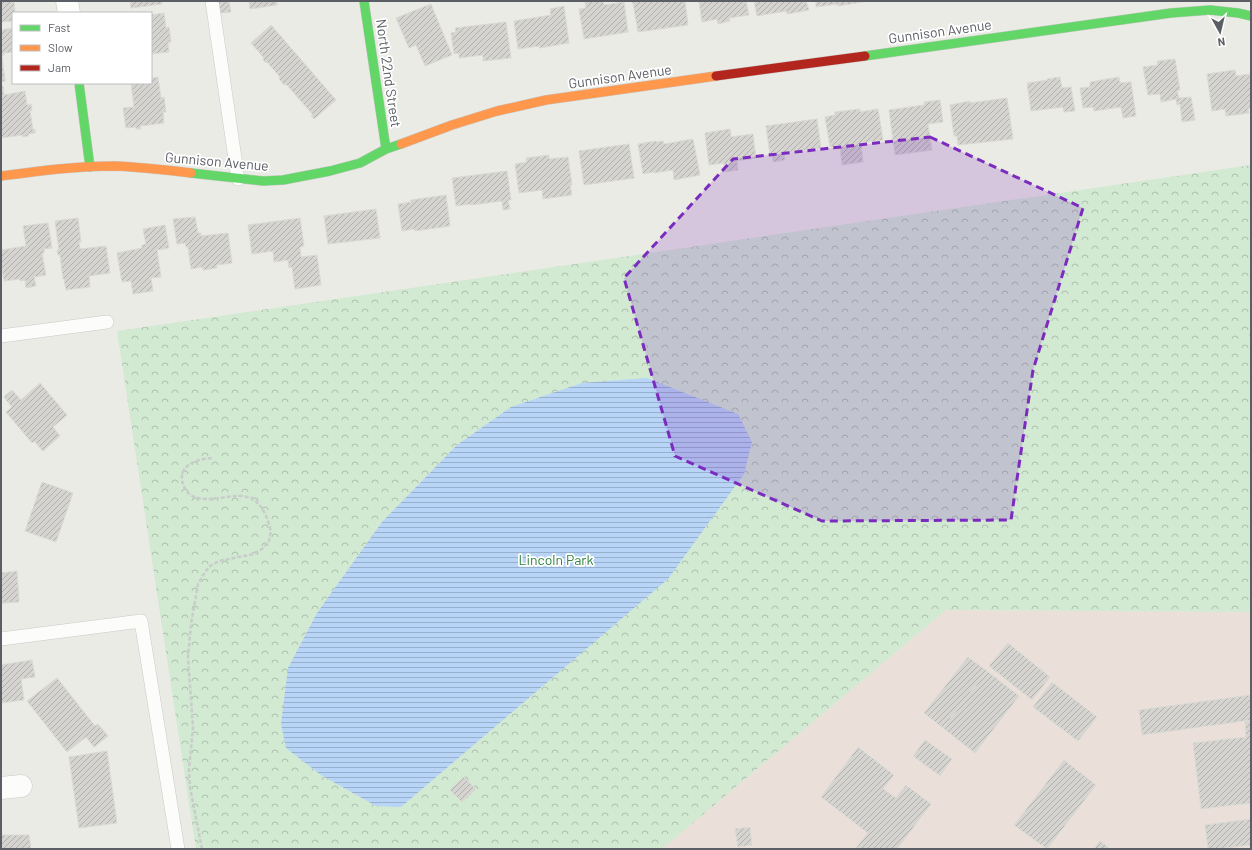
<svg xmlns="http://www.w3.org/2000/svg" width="1252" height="850" viewBox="0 0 1252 850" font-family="Barlow,sans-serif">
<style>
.medical{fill:#ebdfda}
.park{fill:url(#park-crowns)}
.water{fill:url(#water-rules)}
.building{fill:url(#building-hatch);stroke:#dadad4}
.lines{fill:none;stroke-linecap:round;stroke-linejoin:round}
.lane-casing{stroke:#c8c9c7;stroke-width:14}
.street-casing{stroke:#c8c9c7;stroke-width:23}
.fast-casing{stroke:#c8c8c7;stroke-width:10}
.slow-casing{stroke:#c8c8c7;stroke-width:10}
.jam-casing{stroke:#c8c8c7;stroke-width:10}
.path{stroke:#c8ccca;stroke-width:2.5;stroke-dasharray:4 2;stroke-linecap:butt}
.lane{stroke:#fcfcfb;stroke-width:13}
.street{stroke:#fcfcfb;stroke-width:22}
.fast{stroke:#63d668;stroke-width:9}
.slow{stroke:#ff974d;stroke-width:9}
.jam{stroke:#b3261e;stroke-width:9}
.marked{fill:#7b2cbf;fill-opacity:0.2;stroke:#7b2cbf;stroke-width:3;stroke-dasharray:8 5;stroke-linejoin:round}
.labels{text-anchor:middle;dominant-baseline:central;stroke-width:3.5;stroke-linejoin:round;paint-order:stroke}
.street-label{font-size:14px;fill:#5b5e64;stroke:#fff}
.park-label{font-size:14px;fill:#318440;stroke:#fff}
</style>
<defs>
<pattern id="park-crowns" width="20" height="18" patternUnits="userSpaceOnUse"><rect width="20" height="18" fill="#d2e9d2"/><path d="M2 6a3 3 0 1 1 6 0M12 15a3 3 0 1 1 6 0" fill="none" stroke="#adc0ae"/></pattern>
<pattern id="water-rules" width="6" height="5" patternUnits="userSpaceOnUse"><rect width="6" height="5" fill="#b8d5f7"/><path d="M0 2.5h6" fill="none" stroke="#99b0cc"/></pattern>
<pattern id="building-hatch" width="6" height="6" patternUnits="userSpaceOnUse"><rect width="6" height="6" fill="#d5d4d0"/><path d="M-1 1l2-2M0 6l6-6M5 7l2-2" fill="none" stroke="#b0afac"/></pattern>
</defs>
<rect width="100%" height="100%" fill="#ebebe5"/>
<path class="medical" d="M946 610 1251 612V849H662Z"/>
<path class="park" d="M1251 165V612L946 610 662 849H196L117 331Z"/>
<path class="water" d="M647 378 738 414 752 442 744 474 668 579 401 807 376 806 321 775 286 748 281 724 288 668 317 613 382 522 457 445 511 407 582 383Z"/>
<path class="building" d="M1 1H14L15 13H13V21L1 22Z
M130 1H162V4L131 8Z
M217 1H229L231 12 219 13Z
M249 1H277V5L250 9Z
M585 1H603L604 5 624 2 628 32 584 39 579 9 586 8Z
M632 1H685L688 25 638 32 633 3H632Z
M699 1H746L749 15 729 18 730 21 718 24 717 19 702 22Z
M754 1H806L809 10 787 14 786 11 757 16Z
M816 1H868L838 6 837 4 816 7Z
M431 4 452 55 425 66 416 45 409 48 396 18Z
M564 6 569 43 539 48V46L518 49 514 21 551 15 550 9Z
M164 13 166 28 169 27 171 42H168L169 52 151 54V15Z
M506 22 511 58 483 61V55L459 58V53L454 54 451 33 456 32 455 28Z
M271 25 336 100 314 119 311 116 313 115 286 84 284 85 279 79 280 77 267 62 266 63 263 60 264 58 251 43Z
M13 28V52L4 53V55L2 56 5 81 1 82V30Z
M1175 59 1180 90 1177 91 1179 98 1191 97 1195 120 1182 122 1180 104 1177 105 1176 99 1161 102 1160 94 1148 95 1143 67 1158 65 1157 61Z
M1235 70 1236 76 1250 74 1251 108H1248L1249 113 1226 116 1225 109 1212 111 1207 74Z
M158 77 161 98 164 97 166 112H163L164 123 140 126 141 129H136V127L126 128 123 108 134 107 131 83H151V78Z
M1060 77 1062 88 1071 87 1075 111 1064 112 1063 107 1031 111 1027 83 1048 80 1047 79Z
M1119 77 1120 83 1131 82 1136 116 1123 118 1121 107 1094 111 1093 107 1083 108 1080 88 1090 87V82Z
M1 86H3L4 95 25 91 27 105 31 104 32 110 30 111 33 130 35 129V133L28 134V136L23 137 22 135 1 138Z
M1007 98 1013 139 958 145 957 136H954L950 105 970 101V103Z
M940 100 943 122 928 124 932 150 895 155 889 110 924 105V102Z
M860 109V112L878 109 883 140 861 143 863 162 842 165 840 146 830 147 825 117 835 115V112Z
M817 119 821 148 784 153 785 160 773 162 772 155H770L766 126Z
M730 129 731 137 753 134 756 158 737 161 738 170 725 172 724 163 709 165 705 133Z
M693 139 700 175 674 180 673 170 654 173V172L643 174 638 144 656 141V142L663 141 664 144Z
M629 144 634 178 584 185 579 151Z
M549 155V159L568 157 572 185H570L572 195 543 199 542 190 519 193 515 164 527 162 526 158Z
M507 171 511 200H508L510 209 503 210 502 201 471 205V204L456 206 452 178Z
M446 195 450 226 415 231 414 229 402 231 398 204 411 202V200Z
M376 209 380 238 328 244 324 216Z
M195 217 198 233H201V236L228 233 232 263 216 265 217 268 203 270 202 267 191 269 188 247H186L185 243 177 244 173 219Z
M78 218 81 242H79L80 249 106 246 110 273 89 276 90 287 66 290 64 279H63L60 255H58L57 250H59L55 221Z
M300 218 304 246 300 247 301 257 317 255 321 285 295 289 292 267 289 268 288 260 274 262 273 251 252 254 248 225Z
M48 223 52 248 44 249V253H42L46 275 34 277 36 286 26 288 25 280 20 281V279L4 281 1 261V250L26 246 23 226Z
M165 225 169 248 157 250 161 277 151 278 153 291 133 294 131 281 122 282 117 253 142 248V245L146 244 143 229Z
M40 383 67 415 53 427 60 436 43 451 34 441 32 443 6 412 12 407 4 397 12 390 21 400Z
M42 482 73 493 56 542 25 531Z
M17 571 19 602 1 603V573Z
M1008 643 1050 677 1032 700 989 666Z
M968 657 987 671 943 728 924 713Z
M32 660 35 677 21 679 24 700 1 703V665Z
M987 671 1019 696 975 753 943 728Z
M57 678 95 726 98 724 108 736 94 747 86 737 67 752 27 701Z
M1052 682 1097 717 1078 741 1033 707Z
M1251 695V720L1142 735 1139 710Z
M1251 721V803L1201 809 1193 743 1246 737 1245 722Z
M925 740 952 759 940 776 913 756Z
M858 747 894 775 883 789 896 798 906 785 931 804 897 849H855L868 833 821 797Z
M107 751 117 823 79 828 69 757Z
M1064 760 1096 785 1047 849 1014 825Z
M464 777 476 789 462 802 450 790Z
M1251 819V845L1217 849H1208L1205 825Z
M750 827 752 845 738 847 735 829Z
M1 835H29L31 849H1Z
M1100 841 1110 849H1094Z"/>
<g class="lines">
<defs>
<path id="lane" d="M212 1 238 179
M1 336 107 322
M1 639 141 621 178 849"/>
<path id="street" d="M67 1 69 13
M1 788 21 786"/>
<path id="fast" d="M364 1 386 149
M865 56 1171 13 1210 10 1238 13 1251 16
M79 83 90 167
M191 173 263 181 283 180 330 171 360 163 386 149 401 144"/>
<path id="slow" d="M401 144 452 125 497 111 546 100 716 76
M1 176C39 171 76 166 114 166 140 167 166 170 191 173"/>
<path id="jam" d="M716 76 865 56"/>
</defs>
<use href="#lane" class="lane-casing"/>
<use href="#street" class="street-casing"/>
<use href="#fast" class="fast-casing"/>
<use href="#slow" class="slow-casing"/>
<use href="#jam" class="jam-casing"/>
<path class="path" d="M1249 335H1251
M202 849 190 787 189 770 193 727 188 658 191 624 198 584 205 572 210 566 219 561 254 554 262 549 269 541 271 531 267 518 262 508 253 498C249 498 245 496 241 496 223 495 191 509 183 484 182 481 181 475 183 472 188 461 202 459 212 458"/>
<use href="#lane" class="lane"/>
<use href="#street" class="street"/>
<use href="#fast" class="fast"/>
<use href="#slow" class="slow"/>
<use href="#jam" class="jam"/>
</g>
<path class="marked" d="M930 137 1083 208 1033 370 1011 520 822 521 675 456 624 278 733 159Z"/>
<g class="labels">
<g class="street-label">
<text transform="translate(940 31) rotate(-8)">Gunnison Avenue</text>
<text transform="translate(389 73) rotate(82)">North 22nd Street</text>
<text transform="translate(620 76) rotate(-8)">Gunnison Avenue</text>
<text transform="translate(217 161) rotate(5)">Gunnison Avenue</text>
</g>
<g class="park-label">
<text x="556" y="559">Lincoln Park</text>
</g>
</g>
<rect width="1252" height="850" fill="none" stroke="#5b5e64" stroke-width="4"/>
<rect x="12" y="12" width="140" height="72" fill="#ffffff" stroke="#bdbfc1"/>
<rect x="20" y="25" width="20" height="6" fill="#63d668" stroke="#bdbfc1"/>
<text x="48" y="32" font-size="12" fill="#5b5e64">Fast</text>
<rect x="20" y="45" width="20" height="6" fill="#ff974d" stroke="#bdbfc1"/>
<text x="48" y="52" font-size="12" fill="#5b5e64">Slow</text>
<rect x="20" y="65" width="20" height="6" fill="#b3261e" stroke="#bdbfc1"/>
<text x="48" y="72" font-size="12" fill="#5b5e64">Jam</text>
<g transform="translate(1220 32) rotate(172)" stroke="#ffffff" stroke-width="3" paint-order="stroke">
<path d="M0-3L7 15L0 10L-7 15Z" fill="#5b5e64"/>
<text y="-6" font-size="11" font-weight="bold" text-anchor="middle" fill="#5b5e64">N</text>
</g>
</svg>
